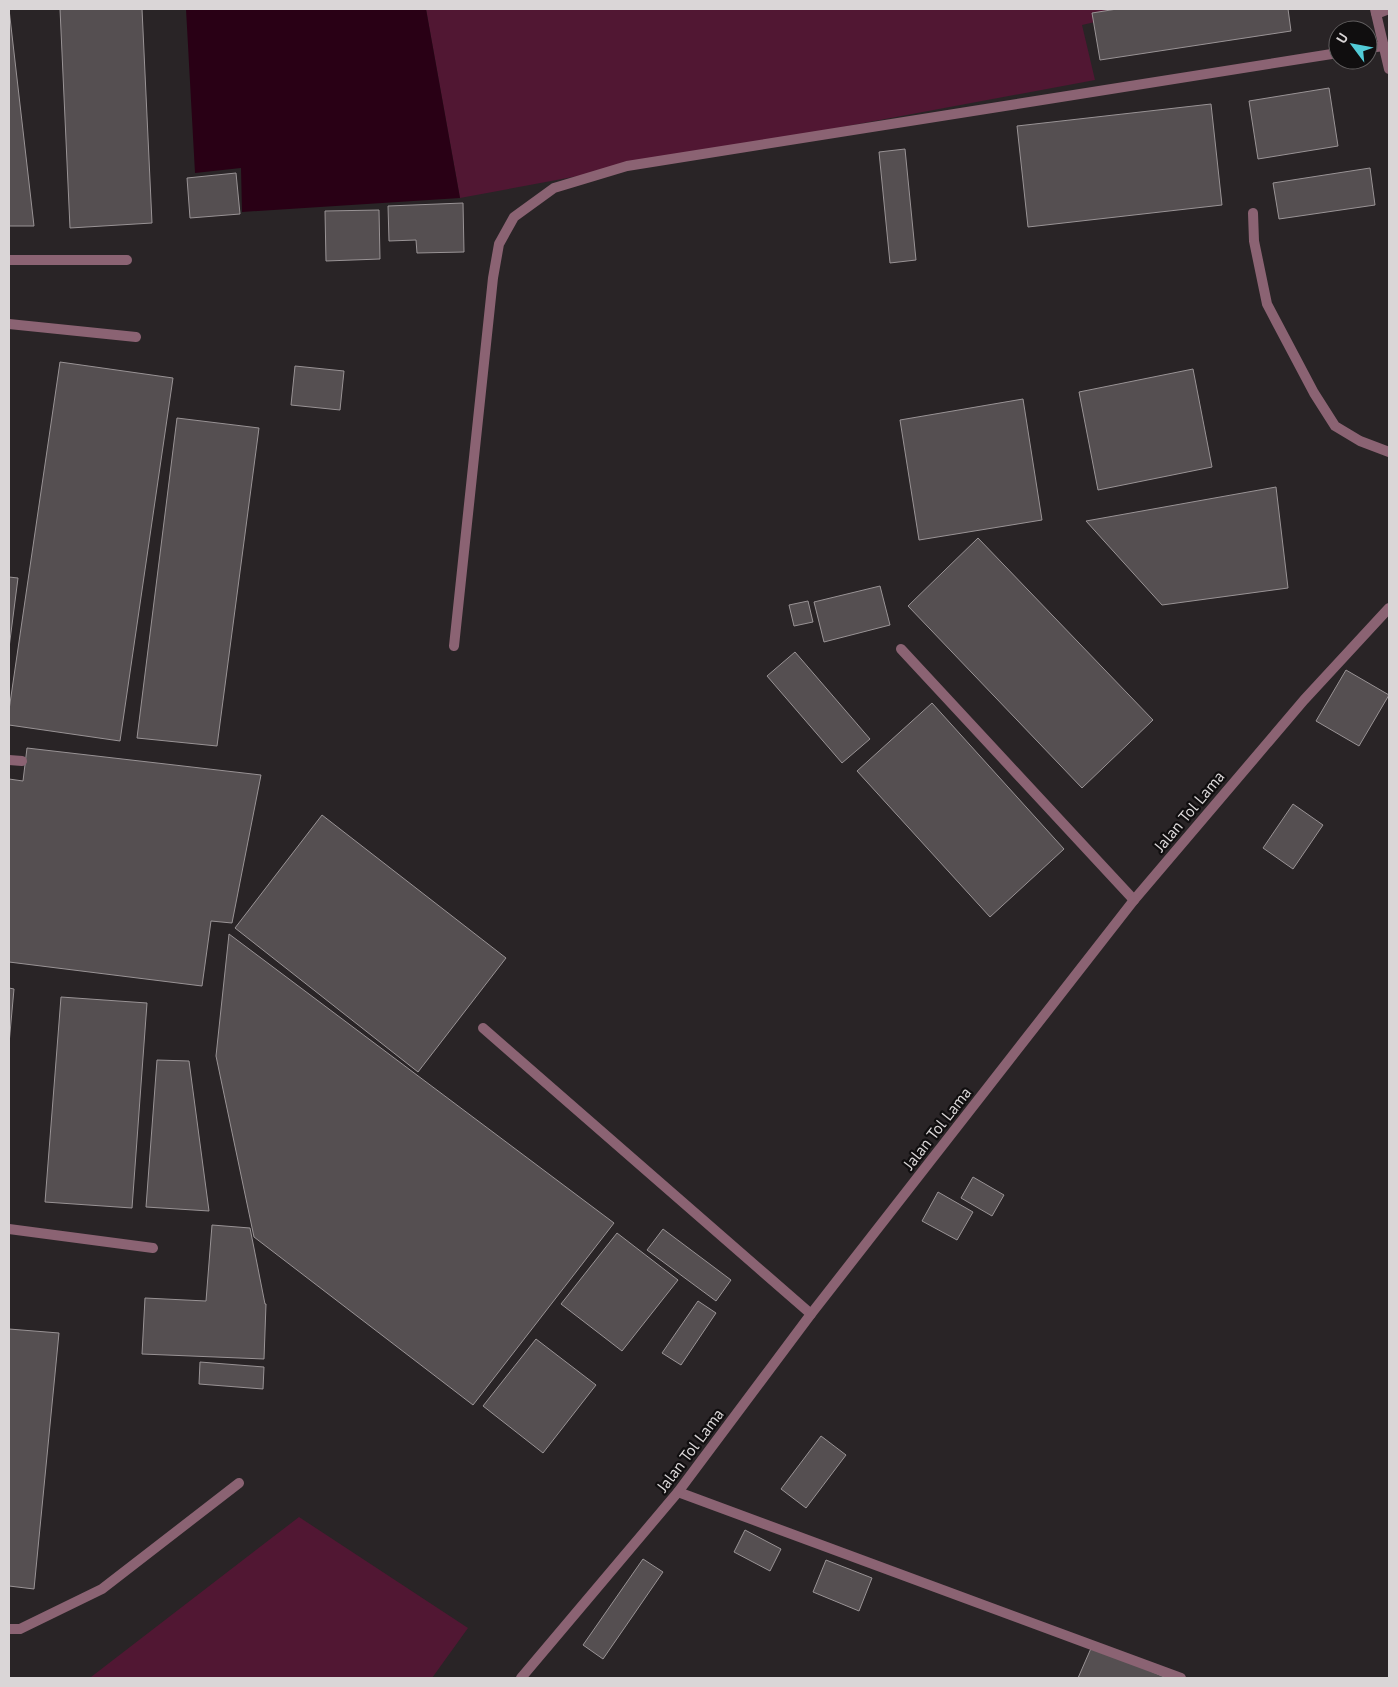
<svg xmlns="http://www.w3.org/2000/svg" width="1398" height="1687" viewBox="0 0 1398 1687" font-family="'PT Sans',sans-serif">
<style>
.green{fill:#511733}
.water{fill:#290015}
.building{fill:#554f51;stroke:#999395}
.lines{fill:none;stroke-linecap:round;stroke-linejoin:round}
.lane{stroke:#8b6373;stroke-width:10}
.street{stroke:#8b6373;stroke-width:10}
.labels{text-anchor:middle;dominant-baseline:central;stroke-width:4.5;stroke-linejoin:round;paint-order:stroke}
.street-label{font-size:16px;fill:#dad6d7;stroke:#100e0f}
</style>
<rect width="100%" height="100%" fill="#292426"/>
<path class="green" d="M426 9H1151L1082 25 1095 80 460 198Z
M299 1517 468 1628 432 1678 91 1677Z"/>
<path class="water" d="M186 9H426L460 198 242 212 241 168 195 173Z"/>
<path class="building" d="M9 9 34 226H9Z
M60 9H142L152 223 70 228Z
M1117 9H1288L1291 31 1100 60 1092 13Z
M1329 88 1338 146 1258 159 1249 101Z
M1211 104 1222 205 1028 227 1017 126Z
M905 149 916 260 890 263 879 152Z
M1370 168 1375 205 1279 219 1273 183Z
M236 173 240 214 190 218 187 178Z
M463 203 464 252 417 253 416 240 389 241 388 206Z
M379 210 380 259 326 261 325 211Z
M60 362 173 378 120 741 9 725V710Z
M295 366 344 371 340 410 291 405Z
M1193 369 1212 467 1098 490 1079 392Z
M1023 399 1042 520 919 540 900 420Z
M177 418 259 428 217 746 137 738Z
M1276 487 1288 588 1162 605 1086 521Z
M978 538 1153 720 1082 788 908 606Z
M9 577 18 578 9 648Z
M880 586 890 625 824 642 814 602Z
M808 601 813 622 794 626 789 605Z
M795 652 870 739 842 763 767 676Z
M1346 670 1389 695 1359 746 1316 721Z
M932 703 1064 849 990 917 857 771Z
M27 748 261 775 232 923 211 921 202 986 9 962V779L23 781Z
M1293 804 1323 825 1293 869 1263 848Z
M322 815 506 958 418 1072 235 928Z
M229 934 614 1223 473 1405 254 1237 216 1056Z
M9 988 14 989 9 1044Z
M61 997 147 1003 132 1208 45 1202Z
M157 1060 189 1061 209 1211 146 1207Z
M973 1177 1004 1195 992 1216 961 1198Z
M938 1192 973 1212 957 1240 922 1221Z
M212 1225 250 1228 265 1304H266L264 1359 142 1354 145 1298 206 1301Z
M663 1229 731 1280 716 1301 647 1250Z
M617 1233 678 1280 622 1351 561 1304Z
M698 1301 716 1313 681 1365 662 1353Z
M9 1329 59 1333 34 1589 9 1586Z
M536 1339 596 1385 543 1453 483 1406Z
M200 1362 264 1367 263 1389 199 1384Z
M821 1436 846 1455 806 1508 781 1489Z
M745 1530 781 1549 770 1571 734 1552Z
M643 1559 663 1572 603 1659 583 1645Z
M826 1560 872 1578 859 1611 813 1592Z
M1092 1646 1167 1678H1078Z"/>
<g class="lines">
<path class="lane" d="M1368 48 1384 46
M1253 213 1254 241 1267 304 1314 393 1335 426 1360 441 1389 452
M9 260H127
M9 324 136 337
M454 646 493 278 499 244 514 217 554 188 627 166 1338 53
M901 649 1134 900
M9 760 22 761
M483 1028 811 1314
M9 1229 153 1248
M678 1492 1181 1678
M9 1629H20L102 1589 239 1483"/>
<path class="street" d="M1375 9 1389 69
M1376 14 1389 9
M521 1678 678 1492 811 1314 1134 900 1304 700 1389 608"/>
</g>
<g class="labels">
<g class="street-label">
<text transform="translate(1189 811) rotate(-50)">Jalan Tol Lama</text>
<text transform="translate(937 1128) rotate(-52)">Jalan Tol Lama</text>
<text transform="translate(690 1450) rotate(-53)">Jalan Tol Lama</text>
</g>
</g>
<rect width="1398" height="1687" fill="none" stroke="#dad6d7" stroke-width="20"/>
<g transform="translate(1353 45) rotate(302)"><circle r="24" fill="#100e0f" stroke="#615e5f"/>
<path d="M0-4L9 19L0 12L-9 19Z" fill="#52cbd7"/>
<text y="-8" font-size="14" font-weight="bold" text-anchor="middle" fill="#dad6d7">U</text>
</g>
</svg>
